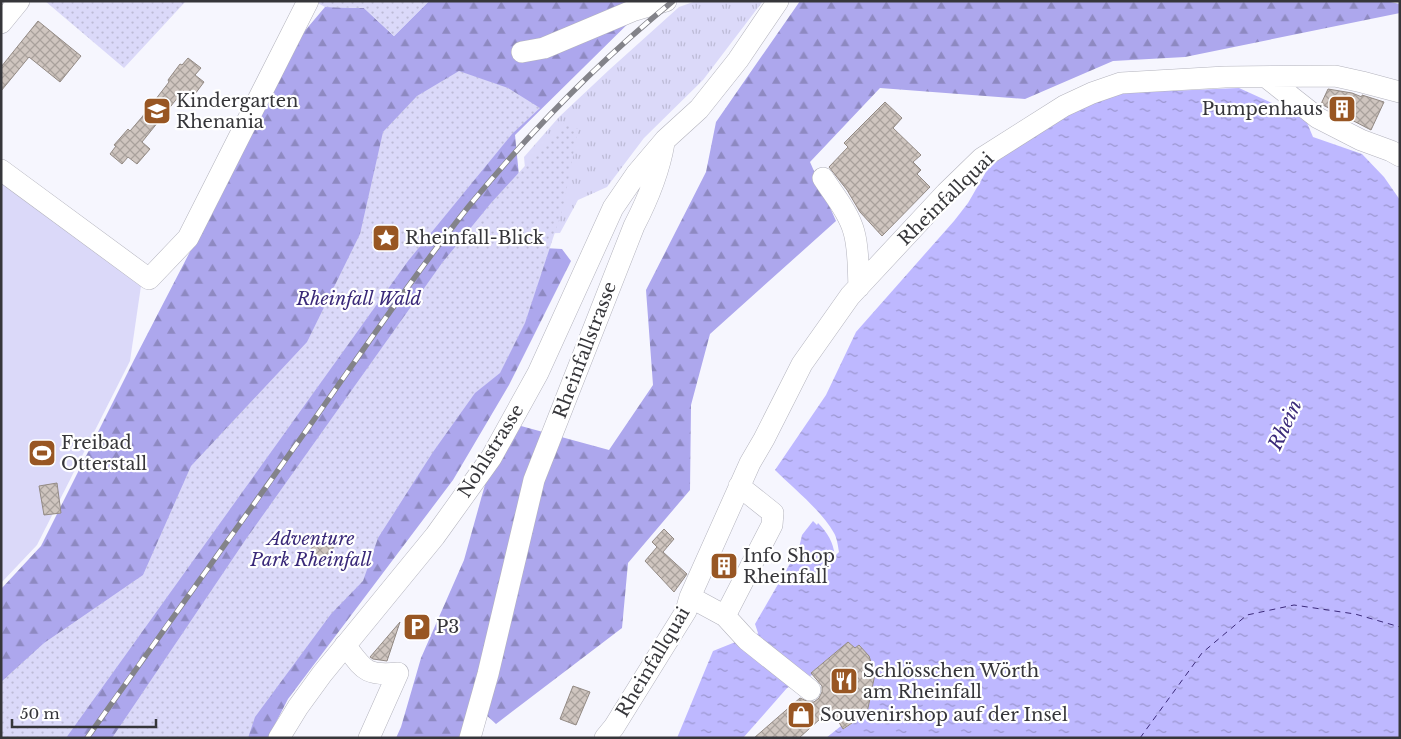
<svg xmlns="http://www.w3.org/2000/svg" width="1401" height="739" viewBox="0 0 1401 739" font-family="'Libre Baskerville',serif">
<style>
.grass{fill:url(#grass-tufts)}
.forest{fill:url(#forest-firs)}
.park{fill:url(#park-dots)}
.pitch{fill:#dbd9f9}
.water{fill:url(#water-ripples)}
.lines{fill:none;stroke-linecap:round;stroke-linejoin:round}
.ferry{stroke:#3b2a7a;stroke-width:1;stroke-dasharray:6 5;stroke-linecap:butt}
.building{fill:url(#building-cross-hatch);stroke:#938a84}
.minor-casing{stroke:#b3b3bd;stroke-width:22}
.minor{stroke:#fff;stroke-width:21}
.rail-casing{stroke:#838389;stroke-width:5.5}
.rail{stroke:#fff;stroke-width:4;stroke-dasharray:11;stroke-linecap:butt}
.labels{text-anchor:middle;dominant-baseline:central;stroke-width:4.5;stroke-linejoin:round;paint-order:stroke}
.poi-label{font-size:18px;fill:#36363a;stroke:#fff;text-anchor:start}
.street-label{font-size:18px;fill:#36363a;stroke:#fff}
.park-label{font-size:18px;font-style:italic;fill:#3a2979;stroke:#fff}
.water-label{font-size:19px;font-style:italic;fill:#3b2a7a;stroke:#fff}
</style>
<defs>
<pattern id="grass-tufts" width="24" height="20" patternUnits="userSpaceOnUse" patternTransform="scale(1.25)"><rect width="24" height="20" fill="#dbd9f9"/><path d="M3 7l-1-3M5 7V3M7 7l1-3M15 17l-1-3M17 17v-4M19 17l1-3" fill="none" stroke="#bdbbd6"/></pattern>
<pattern id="forest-firs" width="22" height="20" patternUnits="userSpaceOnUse" patternTransform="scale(1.25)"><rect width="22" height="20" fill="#ada7ed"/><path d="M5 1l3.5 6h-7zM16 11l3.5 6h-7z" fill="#8e89c1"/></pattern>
<pattern id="park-dots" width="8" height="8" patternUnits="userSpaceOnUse" patternTransform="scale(1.25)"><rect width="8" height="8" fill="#dbd9f9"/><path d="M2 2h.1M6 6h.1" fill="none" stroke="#bdbbd6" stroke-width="1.8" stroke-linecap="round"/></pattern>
<pattern id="water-ripples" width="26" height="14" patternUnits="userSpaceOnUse" patternTransform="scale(1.25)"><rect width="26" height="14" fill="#beb8ff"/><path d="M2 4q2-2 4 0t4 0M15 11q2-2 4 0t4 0" fill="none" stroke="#9b96cf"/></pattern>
<pattern id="building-cross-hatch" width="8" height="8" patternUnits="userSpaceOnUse" patternTransform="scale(1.25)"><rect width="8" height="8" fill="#cfc5bf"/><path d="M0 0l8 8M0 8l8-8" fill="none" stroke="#a9a19c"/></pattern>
</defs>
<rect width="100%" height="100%" fill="#f6f6fe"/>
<path class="grass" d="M696 1H763L703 80 644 138 607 187 578 200 560 233 531 234 524 157 559 117 609 70 679 7Z"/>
<path class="forest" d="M429 1H651L515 135 526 247 562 249 571 261 509 385 453 480 288 699 268 738H1V589L41 546 134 360 303 33 325 7 364 8 394 36Z
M800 1H1386L1400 4V13L1185 57 1113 61 1025 99 880 88 810 162 836 221 710 334 691 405 690 490 628 563 622 628 496 724 472 702 460 738H396L401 727 421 658 464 560 486 481 521 426 609 450 653 385 646 290 706 172 716 122Z"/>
<path class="park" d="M45 1H186L124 68Z
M314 1H429L394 36 364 8 325 7Z
M459 71 508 88 540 108 512 134 408 261 66 738H1V682L44 643 143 575 191 466 307 342 360 234 383 132 417 96Z
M565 122 578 129 563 208 525 323 500 373 475 393 433 452 378 538 363 581 331 614 255 717 248 738H112L246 539 442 263 491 203Z"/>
<path class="pitch" d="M1 178 142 279 130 361 37 545 1 583Z"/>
<path class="water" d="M1239 88 1305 118 1313 137 1362 154 1384 177 1400 200V738H826L841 726 844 729 867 713C873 684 881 669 859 645L855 648 848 642 812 672V675L787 688 743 738H677L713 651 738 641 747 648 758 633 755 624 799 548 802 535 813 521 817 525 818 523C828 533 833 542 835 556L839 552C838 546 837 538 834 533 822 511 793 488 775 470L826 395 856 332 954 221 968 203 990 165 1082 104 1126 89 1169 91Z"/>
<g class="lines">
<path class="ferry" d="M1140 738 1202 653 1247 615 1294 605 1355 614 1400 627"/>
</g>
<path class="building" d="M38 21 81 56 60 82 29 57 1 91V67Z
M188 58 201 68 195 75 204 82 192 98 183 91 142 142 150 149 137 164 128 157 122 164 110 154 116 146 114 145 128 129 130 131 142 117 169 82 168 80 180 64 182 65Z
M1328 89 1352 93 1362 97V95L1384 102 1371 130 1321 104Z
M885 102 902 118 893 128 921 155 913 162 921 170 917 174 930 187 882 236 860 212 847 190 829 167 848 147 844 143Z
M57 483 61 513 44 515 39 486Z
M664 529 674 539 663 552 687 574 674 592 645 561 657 547 652 542Z
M326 532 338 543 321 561 309 551Z
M400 622 387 661 373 659 370 657Z
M848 642 855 648 859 645 869 656 875 674 867 713 843 729 831 709 799 738H754L800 698 809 702H814L819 698 822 692V686L811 673Z
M573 686 590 692 576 725 560 719Z"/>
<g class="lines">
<defs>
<path id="minor" d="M1 23 19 1
M522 52 544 48 632 11 666 1
M1266 77 1318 118 1361 140 1391 151 1400 156
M1 170 149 279 188 238 308 1
M823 178C834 195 849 213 854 232 859 250 858 269 859 287
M690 597 725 616 772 525 773 513 739 486
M725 616 747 640 810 690
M345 645C364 670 365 676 398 673L369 738
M279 738 298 707 322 674 435 536 491 458 538 373 613 208 637 173 665 140 699 109 738 60 778 1
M470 738 488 674 534 480 634 226C648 199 659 173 664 143
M605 738 614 727 686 611 690 597 750 463 764 439 802 364 850 296 946 193 982 158 1064 106 1092 93 1121 83 1225 77 1335 76 1362 82 1400 92"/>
</defs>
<use href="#minor" class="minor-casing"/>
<use href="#minor" class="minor"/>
<defs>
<path id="rail" d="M87 738C162 632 238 527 313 421 364 349 414 275 469 206 530 132 598 62 673 1"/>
</defs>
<use href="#rail" class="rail-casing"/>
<use href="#rail" class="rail"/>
</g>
<defs>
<symbol id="building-square" viewBox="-11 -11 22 22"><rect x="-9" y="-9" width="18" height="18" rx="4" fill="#985623" stroke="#fff"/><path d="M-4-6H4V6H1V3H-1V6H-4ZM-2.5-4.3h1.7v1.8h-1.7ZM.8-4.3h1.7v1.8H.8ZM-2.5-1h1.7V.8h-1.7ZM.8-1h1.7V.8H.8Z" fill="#fff"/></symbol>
<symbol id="school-square" viewBox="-11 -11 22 22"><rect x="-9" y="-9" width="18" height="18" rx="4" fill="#985623" stroke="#fff"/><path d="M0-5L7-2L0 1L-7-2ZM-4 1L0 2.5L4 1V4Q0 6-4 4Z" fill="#fff"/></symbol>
<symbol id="sight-square" viewBox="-11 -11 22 22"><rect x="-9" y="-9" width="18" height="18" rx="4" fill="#985623" stroke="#fff"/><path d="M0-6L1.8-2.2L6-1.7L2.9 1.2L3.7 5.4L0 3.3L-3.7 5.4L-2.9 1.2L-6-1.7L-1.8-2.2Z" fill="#fff"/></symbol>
<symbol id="stadium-square" viewBox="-11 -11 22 22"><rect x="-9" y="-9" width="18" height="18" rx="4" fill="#985623" stroke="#fff"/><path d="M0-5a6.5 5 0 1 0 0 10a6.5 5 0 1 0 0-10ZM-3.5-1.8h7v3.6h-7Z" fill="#fff"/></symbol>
<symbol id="parking-square" viewBox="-11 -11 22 22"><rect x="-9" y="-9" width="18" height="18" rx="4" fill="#985623" stroke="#fff"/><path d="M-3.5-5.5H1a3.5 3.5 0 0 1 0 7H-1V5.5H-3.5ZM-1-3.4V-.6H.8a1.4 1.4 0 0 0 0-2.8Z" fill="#fff"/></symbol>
<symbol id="restaurant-square" viewBox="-11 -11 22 22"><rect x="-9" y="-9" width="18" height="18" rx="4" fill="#985623" stroke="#fff"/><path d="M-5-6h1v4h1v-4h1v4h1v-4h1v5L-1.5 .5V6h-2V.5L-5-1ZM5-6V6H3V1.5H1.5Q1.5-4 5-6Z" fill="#fff"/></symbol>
<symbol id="shop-square" viewBox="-11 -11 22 22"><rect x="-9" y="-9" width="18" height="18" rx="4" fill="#985623" stroke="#fff"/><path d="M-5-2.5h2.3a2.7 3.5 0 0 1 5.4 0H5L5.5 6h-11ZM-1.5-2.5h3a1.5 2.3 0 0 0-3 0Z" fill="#fff"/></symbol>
</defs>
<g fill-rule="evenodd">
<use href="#building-square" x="1326" y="93" width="32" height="32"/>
<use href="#school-square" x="141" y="95" width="32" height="32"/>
<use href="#sight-square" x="370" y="222" width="32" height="32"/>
<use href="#stadium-square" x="26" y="437" width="32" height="32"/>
<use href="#building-square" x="708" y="550" width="32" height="32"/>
<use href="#parking-square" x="401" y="611" width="32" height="32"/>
<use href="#restaurant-square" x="828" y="665" width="32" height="32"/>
<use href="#shop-square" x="785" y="699" width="32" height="32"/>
</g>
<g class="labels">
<g class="poi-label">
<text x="176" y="101">Kindergarten<tspan x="176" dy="21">Rhenania</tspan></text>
<text x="1323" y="109" text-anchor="end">Pumpenhaus</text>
<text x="405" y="238">Rheinfall-Blick</text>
<text x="61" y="443">Freibad<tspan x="61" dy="21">Otterstall</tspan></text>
<text x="743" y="556">Info Shop<tspan x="743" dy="21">Rheinfall</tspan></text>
<text x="436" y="627">P3</text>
<text x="863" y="671">Schlösschen Wörth<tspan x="863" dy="21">am Rheinfall</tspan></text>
<text x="820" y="715">Souvenirshop auf der Insel</text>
</g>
<g class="street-label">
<text transform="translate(946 199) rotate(-44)">Rheinfallquai</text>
<text transform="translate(585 350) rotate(-69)">Rheinfallstrasse</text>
<text transform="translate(491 451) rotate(-58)">Nohlstrasse</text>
<text transform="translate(653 662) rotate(-59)">Rheinfallquai</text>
</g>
<g class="park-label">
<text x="359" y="299">Rheinfall Wald</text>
<text x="311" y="539">Adventure<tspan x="311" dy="21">Park Rheinfall</tspan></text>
</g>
<g class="water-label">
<text transform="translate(1285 425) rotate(-65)">Rhein</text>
</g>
</g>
<rect width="1401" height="739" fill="none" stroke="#36363a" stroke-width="5"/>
<path d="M12 719v8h144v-8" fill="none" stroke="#36363a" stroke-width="2.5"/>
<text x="20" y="719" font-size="15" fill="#36363a" stroke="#ffffff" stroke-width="4" paint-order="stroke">50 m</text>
</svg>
